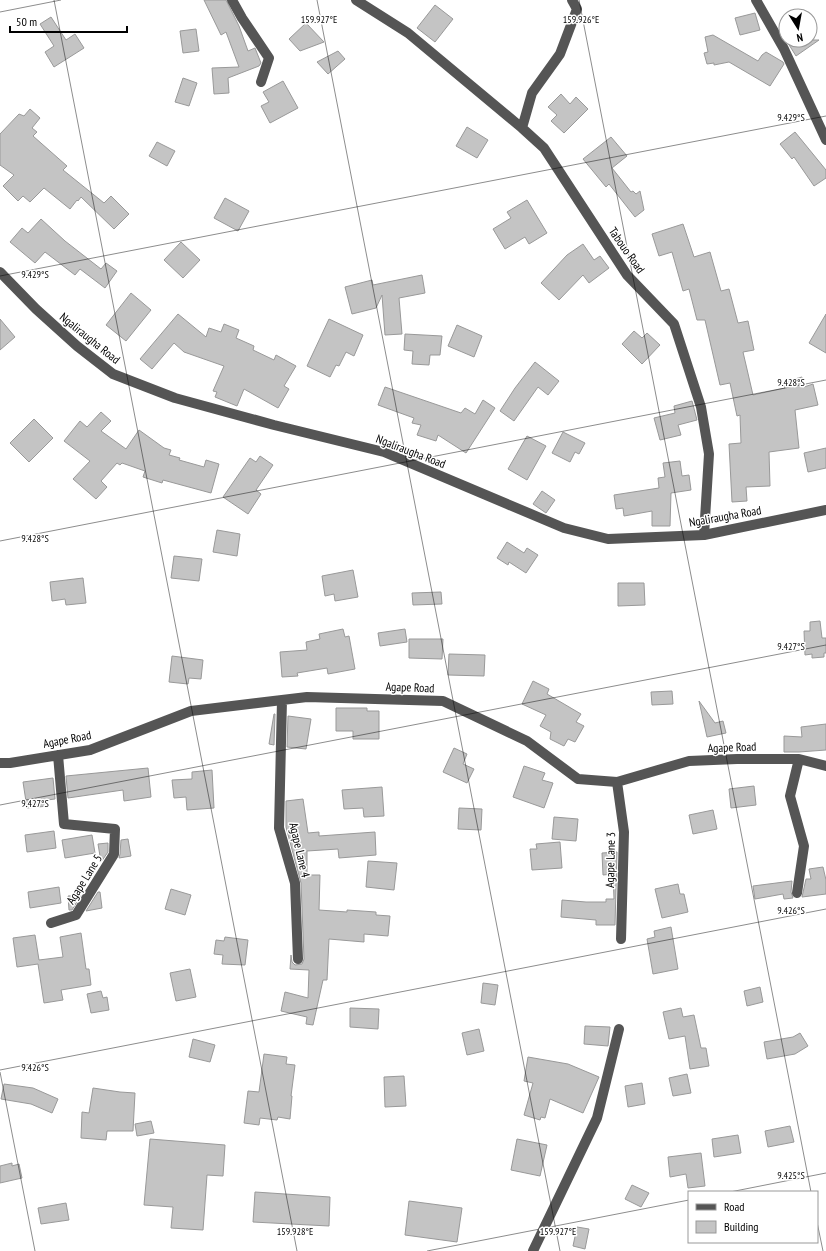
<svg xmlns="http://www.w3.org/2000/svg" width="826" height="1251" viewBox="0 0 826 1251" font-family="'PT Sans Narrow',sans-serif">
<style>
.building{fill:#c4c4c4;stroke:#999}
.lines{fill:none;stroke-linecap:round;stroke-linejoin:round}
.minor{stroke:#555;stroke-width:10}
.ticks{fill:none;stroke:#000;stroke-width:1;stroke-opacity:0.45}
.labels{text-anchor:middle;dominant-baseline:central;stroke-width:3;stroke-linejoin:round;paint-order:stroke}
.street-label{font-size:12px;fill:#000;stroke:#fff}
.ticks-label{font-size:10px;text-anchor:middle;fill:#000;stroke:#fff;stroke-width:3;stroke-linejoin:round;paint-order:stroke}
</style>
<rect width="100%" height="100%" fill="#fff"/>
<path class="building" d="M204 0H226L239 26 248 51 255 48 261 63 259 66 228 78 229 93 214 94 212 68 239 67 226 32 221 35Z
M435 5 453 19 435 42 417 28Z
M755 13 760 30 740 35 735 18Z
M51 17 66 40 75 34 84 48 54 67 45 52 54 46 40 24Z
M306 23 324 42 300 51 289 39Z
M196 29 199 51 183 53 180 31Z
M713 35 758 61 762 55 766 52 783 62 784 64 770 86 729 62 714 65V63L707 64 704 53 708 52 705 37Z
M786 40H819L796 56Z
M338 51 345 59 328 74 317 62Z
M183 78 197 83 189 106 175 102Z
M283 81 298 108 270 123 261 106 269 102 263 92Z
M561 94 570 104 576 97 588 109 564 133 551 121 557 115 548 107Z
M30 109 40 118 32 128 37 132 33 136 67 166 63 170 104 203 111 196 129 214 114 229 81 197 78 201 77 200 70 209 44 188 30 202 23 196 18 201 3 186 14 175 0 165V134L19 114 24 116Z
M467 127 488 140 477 158 456 146Z
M795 132 826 170V178L814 186 794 157 792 159 780 144Z
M611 137 627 156 612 168 631 192 633 191 636 194 640 191 644 210 635 217 609 184 606 187 583 159Z
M157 142 175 151 167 166 149 156Z
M225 198 249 211 238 231 214 218Z
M527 200 547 233 529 244 525 237 505 249 493 229 511 218 507 212Z
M41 219 65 241 101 269 106 263 117 271 105 288 80 269 75 275 45 252 35 263 10 242 22 228 28 233Z
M683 224 694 257 710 252 721 291 729 289 738 323 748 321 754 350 743 352 753 395 785 388 784 382 802 377 804 387 813 384 818 405 795 410 799 448 769 452 770 486 746 487 747 501 732 502 729 444 741 443 740 415 737 416 730 383 720 385 705 320H697L689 289 683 291 672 252 659 256 652 234Z
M181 242 200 260 183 278 164 260Z
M583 244 594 260 600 256 609 268 589 283 583 275 559 300 541 283 567 255Z
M422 275 425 293 399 298 402 334 385 335 382 295 376 308 352 314 345 287 372 280 373 285Z
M131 293 151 310 126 341 106 325Z
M178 314 206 337 209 328 221 332 224 324 239 330 236 338 254 346 253 350 274 360 276 355 296 366 284 386 289 389 278 408 244 389 237 406 215 397 217 392 213 391 224 366 184 352 174 343 152 369 140 359Z
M826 314V353L809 343Z
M0 319 15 337 0 350Z
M329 319 363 335 354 356 346 352 339 366 336 365 330 377 307 366Z
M457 325 482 336 474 357 448 346Z
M634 331 642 338 647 333 660 345 642 364 622 344Z
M405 334 442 336 440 355H430L429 365 412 364 413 351 404 350Z
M535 362 559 381 548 395 538 387 514 421 500 411 515 388Z
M385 387 461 413 465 408 475 414 483 400 495 408 466 453 438 435 436 441 417 435 421 425 412 423 414 418 378 405Z
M692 401 697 420 678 425 681 435 660 440 654 418 675 413 674 406Z
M101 412 111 421 101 431 126 449 139 430 164 448 171 450 169 455 180 458 179 460 204 467 206 460 219 464 211 493 163 480 162 483 143 477 145 471 122 463 120 465 117 463 101 481 107 487 96 499 73 479 90 461 64 441 80 421 87 427Z
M34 419 53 438 29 462 10 443Z
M563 432 585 443 579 454 575 452 570 462 552 453Z
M527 436 546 446 527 480 508 469Z
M826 448V468L808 472 804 453Z
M260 456 273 465 256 490 261 494 248 514 223 497 250 458 256 462Z
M680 461 682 476 689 475 691 490 671 493 670 526H652V511L624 516 623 508 616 509 614 495 659 488 658 478 665 477 663 463Z
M542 491 555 500 546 513 533 504Z
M217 530 240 534 237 556 213 552Z
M507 542 524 553 527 548 538 555 526 573 509 562 508 565 497 558Z
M174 556 202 559 199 581 171 578Z
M353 570 358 597 335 601 334 594 325 596 322 576Z
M83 578 86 603 66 605 65 599 52 601 50 582Z
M618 583H644L645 605 618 606Z
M441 592 442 604 413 605 412 593Z
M820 621 822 638H826V653H824V657L812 658V654L805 655 804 631H810V622Z
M343 629 345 637 349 636 355 669 328 674 327 668 297 673 298 676 282 677 280 652 307 650 306 642 320 639 319 634Z
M405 629 407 642 380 646 378 633Z
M409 639H443L442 659 409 658Z
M449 654 485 655 484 676 448 675Z
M172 656 203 660 201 679 189 678 188 684 169 682Z
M533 681 549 689 547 694 581 714 576 722 584 726 575 742 568 739 564 746 550 739 551 732 540 726 546 715 522 704Z
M672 691 673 704 652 705 651 692Z
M699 701 715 723 723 721 726 733 707 737Z
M336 708H367V711H379V739H353V731H336Z
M274 714H275L274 745 269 744Z
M288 716 311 719 306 749 287 747Z
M826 724V750L799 752H784V736L802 737 801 727Z
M454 748 467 754 463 764 474 769 467 783 443 772Z
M524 766 545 773 542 780 553 783 544 808 513 797Z
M148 768 151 797 124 801 123 790 68 798 66 776Z
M212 770 214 808 187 810 186 797 174 798 172 780 192 779V772Z
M53 778 55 799 47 800 48 806 27 808 23 782Z
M754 786 756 805 731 808 729 789Z
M382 787 384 816 364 817 363 808 344 809 342 790Z
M303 799 308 833 319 832V836L375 832 376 855 339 858 338 849 307 851V875H320L319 910 347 912V910L376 912V915L390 916 388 936 364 934V942L329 939 327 980H323L313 1025 306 1024 307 1017 281 1011 285 992 308 998 309 970 290 969 291 955 292 962 295 965 302 964 304 959 301 883 286 827V801Z
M459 808 482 809 481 830 458 829Z
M713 810 717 829 693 834 689 815Z
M554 817 578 819 576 841 552 839Z
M54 831 56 848 27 852 25 835Z
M92 835 95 853 65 858 62 840Z
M128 839 131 856 119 858 120 854 121 840Z
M560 842 562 868 532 870 530 849H537L536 844Z
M108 843V852L101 862 98 844Z
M617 852 615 925H596V920L561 917 562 900 586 902H606V899H614L613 874 603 875 602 853Z
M368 861 397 863 394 890 366 887Z
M823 867 826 880V894L802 897 806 879H811L809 869Z
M792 881 791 892 793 898 784 899 783 894 755 899 753 886Z
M678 884 680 894H684L688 912 662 918 655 889Z
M59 887 61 903 30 908 28 892Z
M171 889 191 895 185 915 165 909Z
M98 892H100L102 908 86 911Z
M81 895 72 910H69L68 896Z
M671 927 678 969 653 974 647 939 655 937 654 931Z
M81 933 86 969H89L91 985 61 990 63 1000 44 1003 38 964 17 967 13 938 35 935 39 960 63 957 60 937Z
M225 937 248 940 245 965 222 964 223 955 214 954 216 940 224 941Z
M190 969 196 997 176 1001 170 973Z
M483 983 498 985 495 1005 481 1003Z
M760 987 763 1002 747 1006 744 991Z
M101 991 103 998 107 997 109 1010 91 1013 87 994Z
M350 1008 379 1009 378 1029 350 1027Z
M681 1008 683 1017 694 1015 701 1048H706L709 1066 690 1069 685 1036 669 1039 663 1012Z
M585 1026 610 1027 608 1046 584 1044Z
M479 1029 484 1051 467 1055 462 1033Z
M800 1033 808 1046 795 1054 767 1059 764 1042 793 1037Z
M193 1039 215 1045 210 1062 189 1057Z
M264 1054 287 1057 286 1064 295 1065 291 1096H292L290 1119 278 1117 277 1120 260 1118 259 1125 244 1123 248 1091 259 1092Z
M528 1057 568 1064 599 1077 583 1113 550 1099 545 1118 541 1117 540 1120 524 1115 533 1083 524 1081Z
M687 1074 691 1093 673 1096 669 1078Z
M404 1076 406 1106 385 1107 384 1077Z
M642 1083 645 1104 628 1107 625 1086Z
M4 1084 33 1088 58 1099 52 1113 31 1104 1 1099Z
M93 1088 120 1092 135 1093 133 1131H107L106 1140 81 1138 82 1112 89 1113Z
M151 1121 154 1133 137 1136 135 1124Z
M790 1126 794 1142 768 1147 765 1131Z
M738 1135 741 1153 714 1157 712 1139Z
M150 1139 225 1145 223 1176 207 1175 203 1230 171 1228 173 1207 144 1205Z
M517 1139 547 1145 540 1176 511 1170Z
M701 1153 705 1186 688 1188 686 1174 670 1177 668 1157Z
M12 1163V1166L19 1164 22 1178 0 1183V1166Z
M632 1185 649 1193 641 1207 625 1199Z
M255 1192 330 1197 329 1226 253 1222Z
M409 1201 462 1208 457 1242 405 1235Z
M66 1203 69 1220 41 1224 38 1208Z
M577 1227 589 1229 585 1249 573 1246Z"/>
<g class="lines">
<path class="minor" d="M232 0 242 18 269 58 261 82
M356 0 408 33 522 128
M572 0 577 9 560 54 532 93 522 128 544 148 627 275 674 324 701 407 709 454 704 535
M756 0 784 49 826 140
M0 272 36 309 77 346 113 374 175 398 274 425 384 452 564 528 608 539 704 535 826 510
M282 700 279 828 295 883 298 959
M0 763H10L90 750 191 711 307 697 443 701 527 741 578 779 617 782 689 761 737 759H799L826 766
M617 782 624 832 621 939
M797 893 804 846 790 796 799 759
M51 923 76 915 114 854 115 829 64 824 58 755
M533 1251 597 1118 619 1029"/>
</g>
<path class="ticks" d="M54 0 297 1251M317 0 560 1251M579 0 811 1192M0 12 61 0M0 276 826 116M0 541 826 380M0 805 826 645M0 1070 826 909M0 1072 35 1251M730 1192 826 1173M817 1222 823 1251M427 1251 689 1200"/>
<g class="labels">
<g class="street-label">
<text transform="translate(627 250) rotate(55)">Tabouo Road</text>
<text transform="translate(90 338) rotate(39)">Ngaliraugha Road</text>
<text transform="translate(411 451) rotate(21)">Ngaliraugha Road</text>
<text transform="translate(725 516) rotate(-10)">Ngaliraugha Road</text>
<text transform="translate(410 687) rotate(2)">Agape Road</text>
<text transform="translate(67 739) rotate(-11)">Agape Road</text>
<text transform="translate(732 747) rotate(-2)">Agape Road</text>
<text transform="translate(300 850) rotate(77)">Agape Lane 4</text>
<text transform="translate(610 860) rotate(-89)">Agape Lane 3</text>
<text transform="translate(84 879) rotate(-58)">Agape Lane 5</text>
</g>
</g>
<g class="ticks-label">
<text x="319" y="23">159.927°E</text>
<text x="581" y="23">159.926°E</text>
<text x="791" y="121">9.429°S</text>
<text x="35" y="278">9.429°S</text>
<text x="791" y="386">9.428°S</text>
<text x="35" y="542">9.428°S</text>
<text x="791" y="650">9.427°S</text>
<text x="35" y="807">9.427°S</text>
<text x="791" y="914">9.426°S</text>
<text x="35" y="1071">9.426°S</text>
<text x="791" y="1179">9.425°S</text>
<text x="295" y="1235">159.928°E</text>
<text x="558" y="1235">159.927°E</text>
</g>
<rect x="688" y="1191" width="130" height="52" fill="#ffffff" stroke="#999999"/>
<rect x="696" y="1204" width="20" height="6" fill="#555555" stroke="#999999"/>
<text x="724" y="1211" font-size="12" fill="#000000">Road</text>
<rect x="696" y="1221" width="20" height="12" fill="#c4c4c4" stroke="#999999"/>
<text x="724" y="1231" font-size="12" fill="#000000">Building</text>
<g transform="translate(798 28) rotate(169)"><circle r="19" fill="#ffffff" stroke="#999999"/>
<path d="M0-3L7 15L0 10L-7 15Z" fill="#000000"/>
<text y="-6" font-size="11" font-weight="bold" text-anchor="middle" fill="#000000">N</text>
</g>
<path d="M10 26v6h117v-6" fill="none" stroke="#000000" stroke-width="2"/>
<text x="16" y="26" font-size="12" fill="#000000" stroke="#ffffff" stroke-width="3" paint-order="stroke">50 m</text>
</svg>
